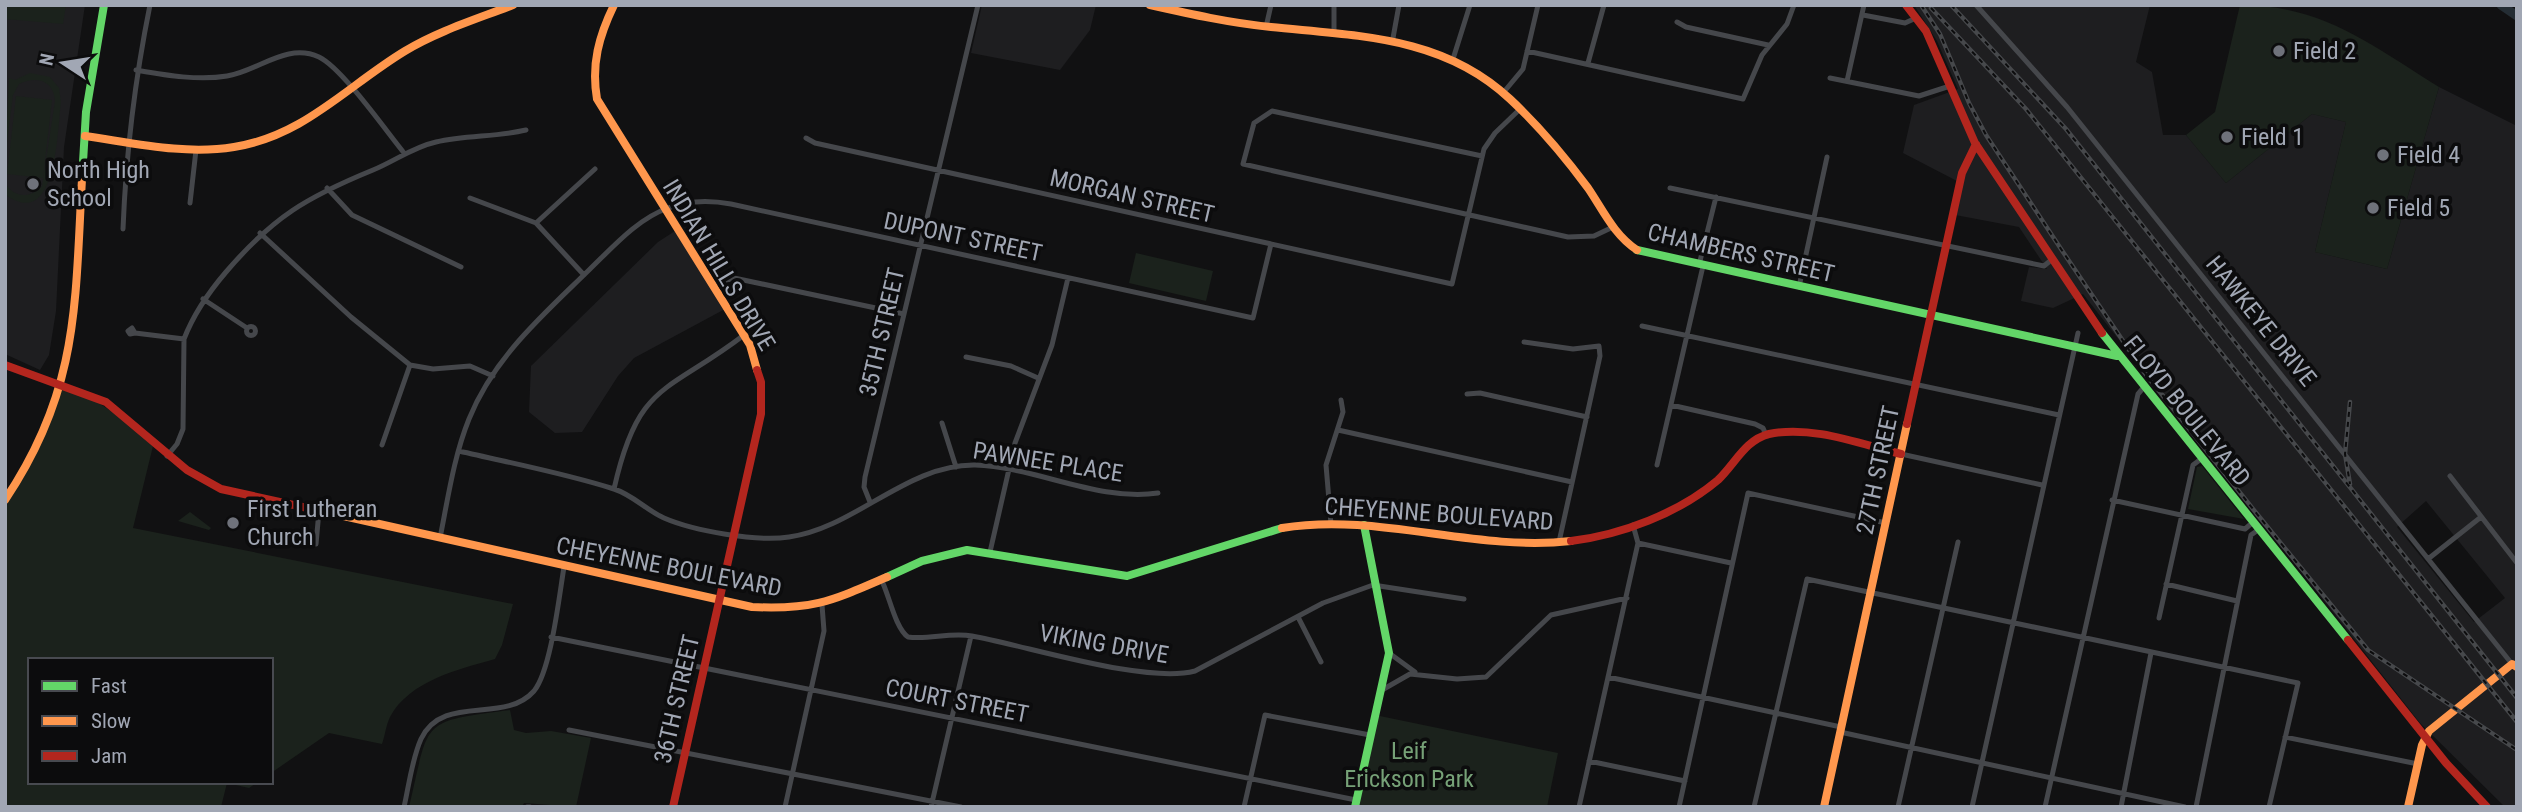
<svg xmlns="http://www.w3.org/2000/svg" width="2522" height="812" viewBox="0 0 2522 812" font-family="'Roboto Condensed',sans-serif">
<style>
.built{fill:#1e1e20;fill-rule:evenodd}
.green{fill:#1b221c}
.lines{fill:none;stroke-linecap:round;stroke-linejoin:round}
.river{stroke:#242d34;stroke-width:9}
.street{stroke:#45474b;stroke-width:5}
.fast{stroke:#63d668;stroke-width:8}
.slow{stroke:#ff974d;stroke-width:8}
.jam{stroke:#b3261e;stroke-width:8}
.rail-casing{stroke:#46484b;stroke-width:4.5}
.rail{stroke:#0c0c0d;stroke-width:2;stroke-dasharray:5;stroke-linecap:butt}
.poi-dot{fill:#6f727b;stroke:#0c0c0d;stroke-width:2.5}
.labels{text-anchor:middle;dominant-baseline:central;stroke-width:7;stroke-linejoin:round;paint-order:stroke}
.poi-label{font-size:24px;fill:#a1a7b4;stroke:#0c0c0d;text-anchor:start}
.street-label{font-size:24px;fill:#a1a7b4;stroke:#0c0c0d}
.park-label{font-size:24px;fill:#76a177;stroke:#0c0c0d}
</style>
<rect width="100%" height="100%" fill="#111112"/>
<path class="built" d="M5 5H85L64 147 56 311 49 355 40 370 5 354Z
M982 5H1096L1090 30 1060 70 971 53Z
M1914 5H2150L2136 62 2152 72 2163 135H2186L2226 183 2312 114 2346 122 2315 252 2387 269 2439 87 2517 126V807H2505L2420 723 2083 294 2053 308 2021 301 2029 267 2047 269 2019 227 1950 214 1957 181 1903 153 1914 105 1958 89 1937 41ZM2426 501 2505 598 2474 622 2397 527Z
M675 231 725 309 634 358 618 376 582 432 555 433 529 412 531 366 658 242Z"/>
<path class="green" d="M5 5H66L63 24 5 19Z
M2240 5C2323 5 2371 45 2439 87L2387 269 2315 252 2346 122 2312 114 2226 183 2186 135 2215 112Z
M30 73 50 77 59 88 61 102C57 128 58 232 6 195L5 183C14 198 30 199 42 186L55 101C54 81 37 75 19 84L13 95 5 157 9 78 15 80Z
M16 96 52 100 43 178 7 174Z
M1136 253 1213 271 1206 301 1129 283Z
M62 387C99 399 125 419 153 446L133 528 513 604 502 645 495 659C459 669 409 681 390 717 386 725 385 736 382 744L329 733 271 773V660H30V782H258L249 788 227 783 221 807H5V501Z
M2202 466 2244 519 2188 509 2197 467Z
M190 512 211 528 209 530 178 521Z
M510 710 514 730 526 733 551 731 591 738 576 807 524 803 522 807H409C430 719 419 722 510 710Z
M1375 715 1558 753 1547 807H1355Z"/>
<g class="lines">
<path class="river" d="M2501 5 2517 16"/>
<path class="street" d="M1976 5 2067 107 2512 664
M1863 15 1905 23 1916 18
M1677 22 1686 27 1768 45
M1266 27 1271 5
M1334 32V5
M1393 38 1399 5
M1527 51 1743 99 1762 55 1787 24 1794 5
M1453 59 1470 5
M1588 63 1604 5
M136 70C165 75 198 81 227 76 258 71 287 42 319 57 342 68 386 131 404 153
M1830 78 1919 96 1950 86
M1847 81 1864 5
M1503 93 1523 69 1538 5
M806 138 815 143 1452 284 1484 149 1495 133 1519 110
M1482 156 1272 111 1254 123 1243 164 1568 237 1594 236 1613 227
M327 188 352 215 461 267
M1670 188 2044 266 2050 261
M470 198 536 223 584 275
M190 203 196 150
M536 223 595 169
M123 229C126 153 135 79 150 5
M260 233 351 317 410 365 433 369 470 366 493 376
M1699 265 1716 197
M713 284 734 278 904 314
M1799 287 1827 157
M203 299 247 328
M1642 326 2059 415
M246.5 331a4.5 4.5 0 1 1 9 0a4.5 4.5 0 1 1-9 0Z
M132 328 135 333 130 334 128 331Z
M135 333 184 339
M1524 342 1573 349 1599 346 1600 356 1559 542
M966 357 1011 366 1038 378
M1467 394 1480 393 1587 417
M1671 405 1755 424 1763 428 1766 435
M942 423 956 467
M1338 430 1572 482
M382 445 410 365
M459 451C510 463 564 473 614 489 633 495 646 510 664 518 694 531 757 542 789 537 855 528 907 464 975 465 1036 467 1098 502 1158 493
M1901 454 2042 485
M167 456 177 444 183 429 184 339C194 313 208 293 226 272 273 217 307 197 373 170 395 161 413 147 436 142 466 135 497 137 526 130
M1657 465 1703 266
M2450 476 2517 563
M614 489C638 381 667 394 744 335
M2112 500 2245 529 2252 523
M870 502 864 487 865 477 978 5
M1331 524 1326 465 1343 412 1341 400
M440 538C448 498 454 456 469 419 494 357 543 315 589 270 612 248 637 219 668 208 689 200 709 200 731 204L1253 318 1271 244
M1638 543 1731 563
M316 544 319 511
M990 552 1015 443 1052 345 1068 278
M2428 559 2481 517
M881 579C889 594 895 628 908 637 929 640 950 632 972 636 1028 646 1145 684 1195 671L1323 603 1373 585 1464 599
M2166 584 2237 601
M1298 617 1321 662
M2159 618 2193 465 2201 459
M551 637 1356 800
M1389 653 1415 672
M1608 677 1841 727
M1382 690 1410 674 1457 679 1486 677 1551 615 1627 598
M569 730 961 807
M1840 732 2185 807
M2285 737 2418 764
M1589 761 1685 781
M404 807C409 785 412 759 421 739 443 693 504 725 534 691 551 670 559 597 564 567
M527 807H530
M785 807 824 631 822 605
M931 807 971 636
M1244 807 1265 715 1370 735
M1579 807 1638 543 1633 525
M1679 807 1748 493 1886 523
M1754 807 1807 579 2298 683 2269 807
M1898 807 1958 542
M1972 807 2078 333
M2045 807 2138 394 2144 387
M2121 807 2151 653
M2196 807 2251 535 2258 530"/>
<path class="fast" d="M82 179 86 112 104 5
M1637 250 2117 356
M2102 333 2348 640
M887 577 922 561 967 550 1127 576 1282 528
M1355 807 1389 653 1364 525"/>
<path class="slow" d="M614 5C599 36 591 64 597 99L750 345 757 370
M1150 5C1190 14 1230 23 1271 27 1358 36 1443 36 1510 99 1539 126 1565 157 1588 188 1603 210 1614 235 1637 250
M85 136C134 143 184 155 234 147 304 136 347 86 405 51 438 31 477 19 513 5
M5 500C79 390 75 305 82 179
M330 513 752 607C814 610 831 601 887 577
M1282 528C1378 512 1474 552 1571 541
M1824 807 1907 424
M2408 807 2422 745 2429 731 2512 664 2517 667"/>
<path class="jam" d="M1906 5 1926 31 1975 143 2102 333
M5 365 106 402 187 470 221 489 330 513
M1907 424 1962 173 1976 144
M1571 541C1621 535 1679 513 1718 480 1735 464 1745 440 1769 434 1812 425 1860 444 1901 454
M2348 640 2446 763 2487 807
M673 807 761 414V382L757 370"/>
<defs>
<path id="rail" d="M1921 5 1940 34 1969 103 1986 135 2061 249 2144 372 2257 514 2368 650 2517 750
M1951 5 2066 129 2517 698
M1931 8 2026 109 2517 722
M2350 402 2345 454 2350 484"/>
</defs>
<use href="#rail" class="rail-casing"/>
<use href="#rail" class="rail"/>
</g>
<g class="poi-dot">
<circle cx="2279" cy="51" r="7"/>
<circle cx="2227" cy="137" r="7"/>
<circle cx="2383" cy="155" r="7"/>
<circle cx="33" cy="184" r="7"/>
<circle cx="2373" cy="208" r="7"/>
<circle cx="233" cy="523" r="7"/>
</g>
<g class="labels">
<g class="poi-label">
<text x="2293" y="51">Field 2</text>
<text x="2241" y="137">Field 1</text>
<text x="2397" y="155">Field 4</text>
<text x="47" y="170">North High<tspan x="47" dy="28">School</tspan></text>
<text x="2387" y="208">Field 5</text>
<text x="247" y="509">First Lutheran<tspan x="247" dy="28">Church</tspan></text>
</g>
<g class="street-label">
<text transform="translate(1132 196) rotate(13)">MORGAN STREET</text>
<text transform="translate(963 237) rotate(12)">DUPONT STREET</text>
<text transform="translate(1741 253) rotate(13)">CHAMBERS STREET</text>
<text transform="translate(719 265) rotate(59)">INDIAN HILLS DRIVE</text>
<text transform="translate(2261 321) rotate(51)">HAWKEYE DRIVE</text>
<text transform="translate(882 332) rotate(-77)">35TH STREET</text>
<text transform="translate(2187 411) rotate(51)">FLOYD BOULEVARD</text>
<text transform="translate(1048 462) rotate(9)">PAWNEE PLACE</text>
<text transform="translate(1878 470) rotate(-78)">27TH STREET</text>
<text transform="translate(1439 514) rotate(4)">CHEYENNE BOULEVARD</text>
<text transform="translate(669 567) rotate(11)">CHEYENNE BOULEVARD</text>
<text transform="translate(1104 644) rotate(10)">VIKING DRIVE</text>
<text transform="translate(677 699) rotate(-77)">36TH STREET</text>
<text transform="translate(957 701) rotate(11)">COURT STREET</text>
</g>
<g class="park-label">
<text x="1409" y="751">Leif<tspan x="1409" dy="28">Erickson Park</tspan></text>
</g>
</g>
<rect width="2522" height="812" fill="none" stroke="#a1a7b4" stroke-width="14"/>
<rect x="28" y="658" width="245" height="126" fill="#0c0c0d" stroke="#484a50" stroke-width="2"/>
<rect x="42" y="681" width="35" height="10" fill="#63d668" stroke="#484a50" stroke-width="2"/>
<text x="91" y="693" font-size="21" fill="#a1a7b4">Fast</text>
<rect x="42" y="716" width="35" height="10" fill="#ff974d" stroke="#484a50" stroke-width="2"/>
<text x="91" y="728" font-size="21" fill="#a1a7b4">Slow</text>
<rect x="42" y="751" width="35" height="10" fill="#b3261e" stroke="#484a50" stroke-width="2"/>
<text x="91" y="763" font-size="21" fill="#a1a7b4">Jam</text>
<g transform="translate(63 63) rotate(282)" stroke="#0c0c0d" stroke-width="5" paint-order="stroke">
<path d="M0-5L12 26L0 18L-12 26Z" fill="#a1a7b4"/>
<text y="-10" font-size="19" font-weight="bold" text-anchor="middle" fill="#a1a7b4">N</text>
</g>
</svg>
